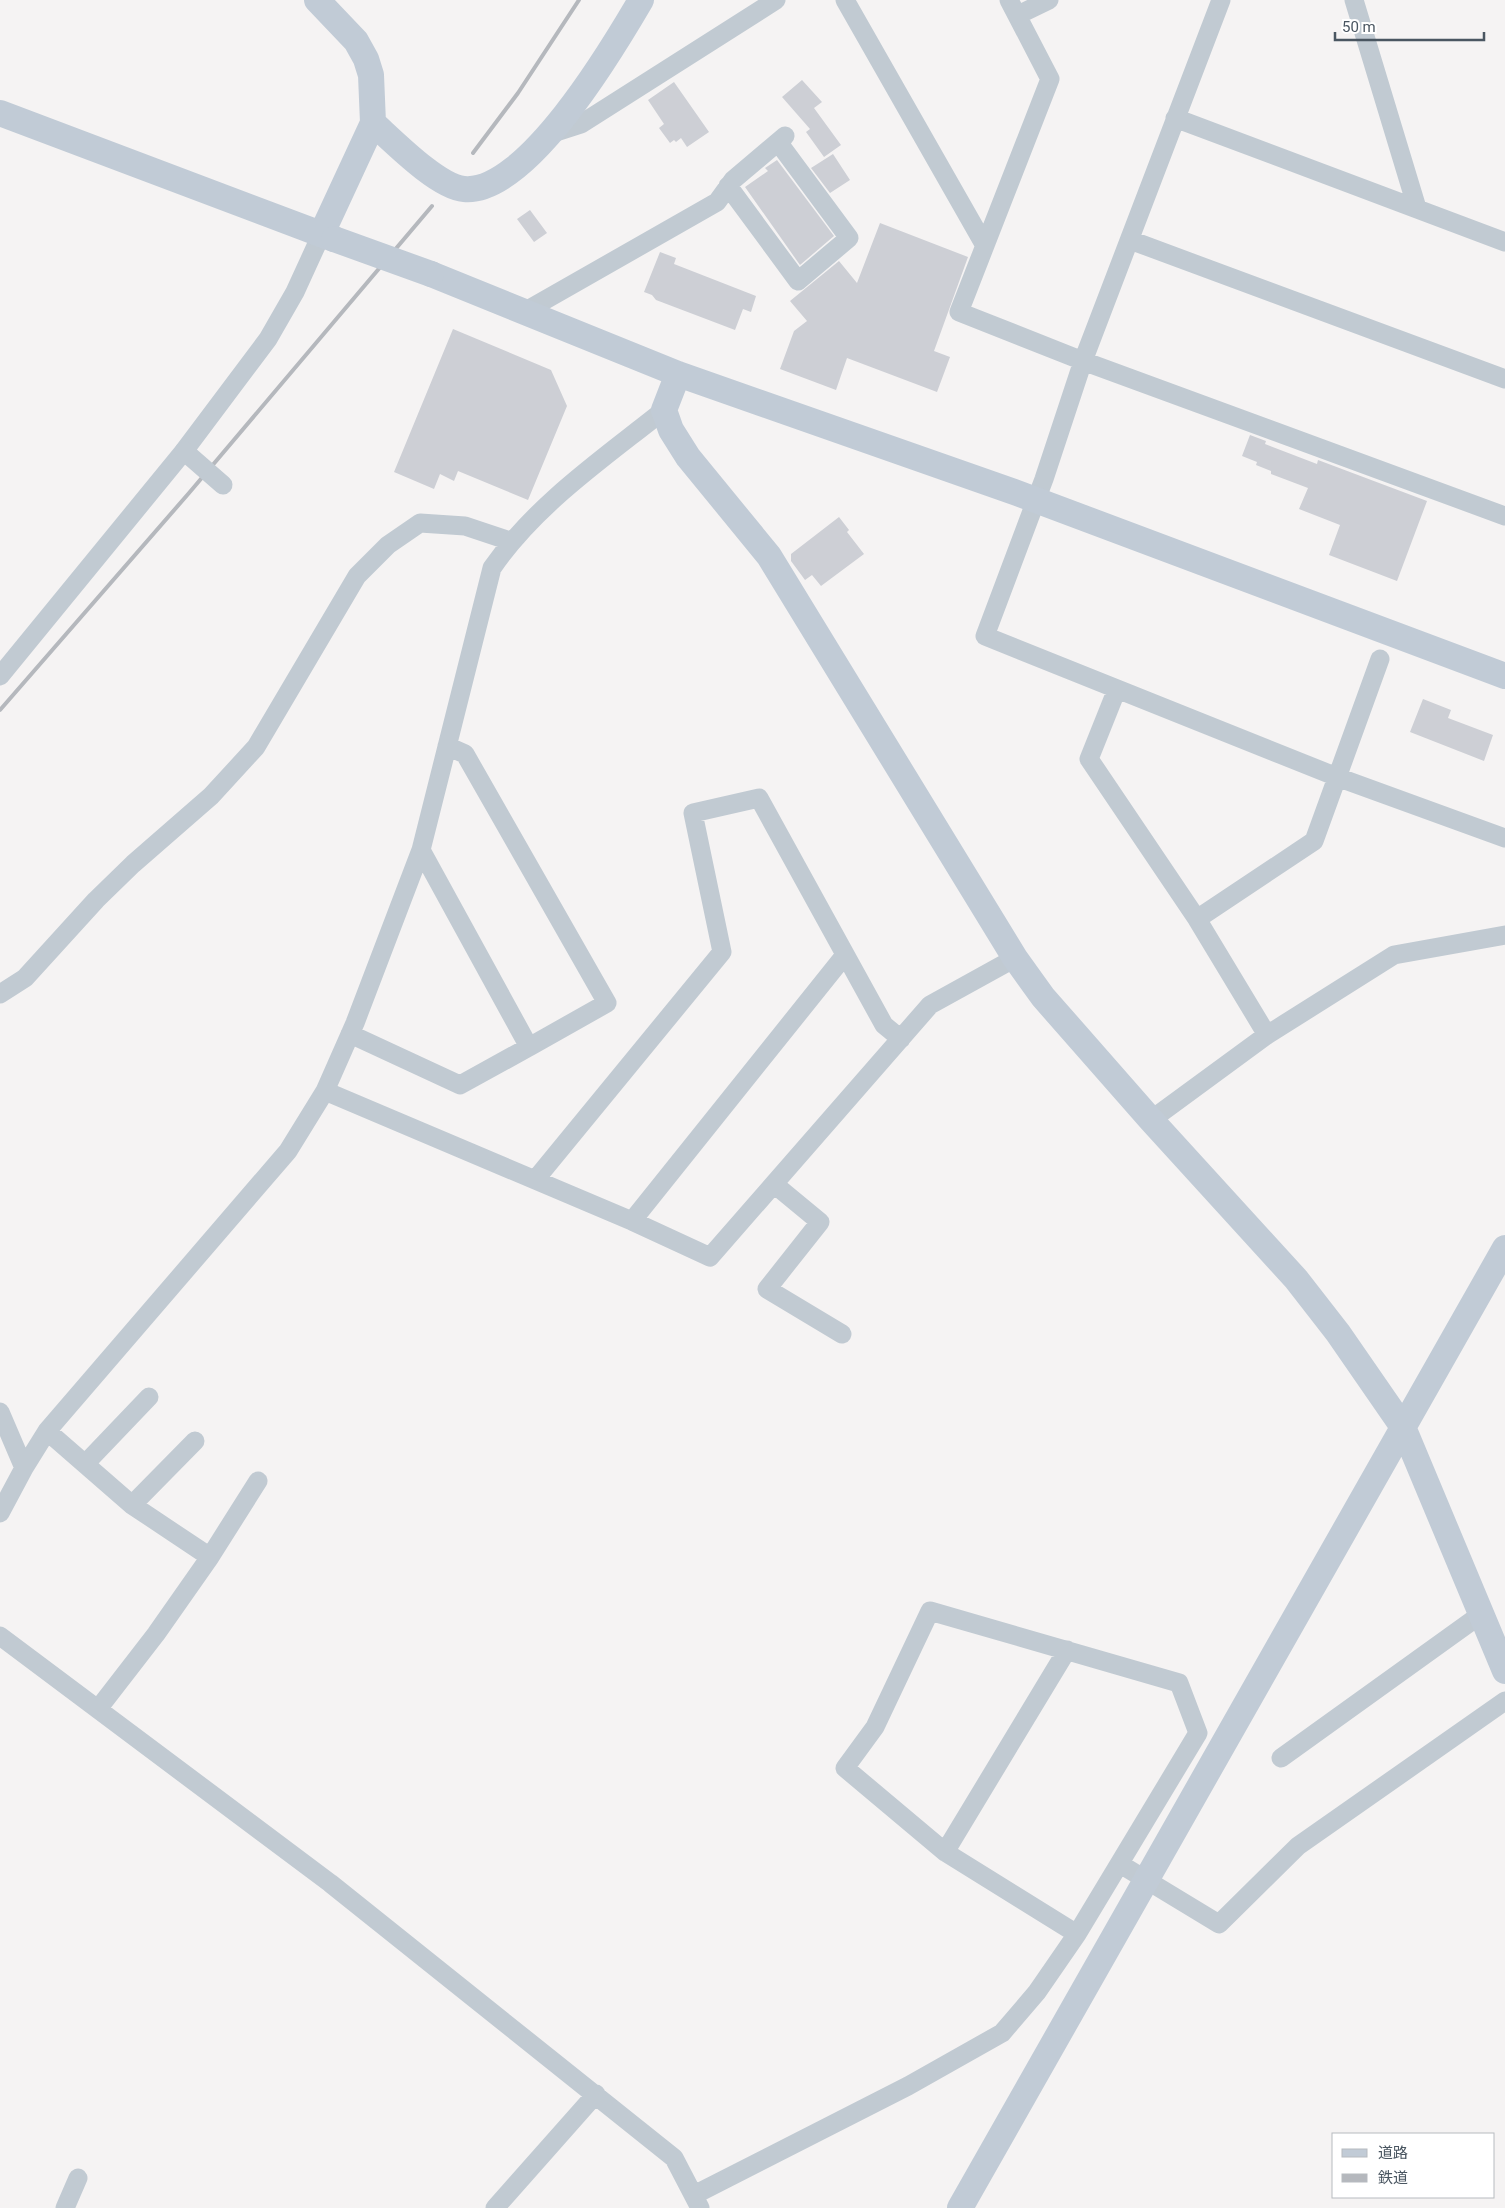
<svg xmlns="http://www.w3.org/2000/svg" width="1505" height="2208" viewBox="0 0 1505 2208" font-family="Roboto,'Noto Sans JP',sans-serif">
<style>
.building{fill:#cdcfd5}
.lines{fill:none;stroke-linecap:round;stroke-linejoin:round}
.street{stroke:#c1cad2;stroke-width:19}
.secondary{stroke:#c1cbd6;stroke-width:26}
.rail{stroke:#b5b8bd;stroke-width:4}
.street-bridge{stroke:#c1cad2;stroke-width:19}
.secondary-bridge{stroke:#c1cbd6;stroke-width:26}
</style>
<rect width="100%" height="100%" fill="#f5f3f3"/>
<path class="building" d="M802 80 822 102 814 108 841 145 824 157 806 132 810 129 782 97Z
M674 82 709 132 687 147 681 138 676 142 674 140 670 143 659 128 664 124 648 100Z
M833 154 850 180 830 193 811 168Z
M777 160 834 236 800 265 745 187 768 171 765 168Z
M530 210 547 233 534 242 517 219Z
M880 223 968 257 934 351 950 357 937 392 847 358 836 390 780 369 794 331 807 321 790 301 839 261 857 283Z
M660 252 676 258 674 264 756 296 751 312 743 309 735 330 656 300 652 295 644 292Z
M453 329 551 370 567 406 528 500 458 471 454 481 440 474 434 489 394 472Z
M1250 435 1266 441 1265 444 1317 464 1318 460 1427 501 1397 581 1329 555 1340 525 1299 509 1308 488 1271 474V471L1256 465 1257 462 1242 456Z
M839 517 849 530 847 532 864 554 821 586 812 575 805 580 791 561V554Z
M1423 699 1451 710 1448 718 1493 735 1484 761 1410 732Z"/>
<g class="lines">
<path class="street" d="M845 0 984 244
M1009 0 1050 79 959 312 1083 361 1505 516
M1221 0 1083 361 1044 479 985 636 1337 777 1505 838
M1354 0 1417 208
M1018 15 1049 0
M1175 118 1505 242
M550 134 581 124 776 0
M728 186 798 281 849 238 778 142
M1130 240 1505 379
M524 312 717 202 733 180 785 136
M0 676 184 451 268 339 295 292 322 233
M1117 689 1089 759 1197 919 1267 1035
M421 850 529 1047 607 1003 465 754 447 746
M1197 919 1314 841 1380 659
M0 994 25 978 96 900 133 864 211 796 256 747 357 576 388 545 420 523 465 526 510 541
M350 1034 460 1085 529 1047
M325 1091 632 1221 710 1257 930 1005 1015 958
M1151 1120 1267 1035 1394 955 1505 935
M535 1180 722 952 693 813 759 798 884 1025 901 1039
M774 1184 820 1222 767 1289 842 1334
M632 1221 845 955
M0 1412 24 1468
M47 1431 132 1505 210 1557
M85 1464 149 1397
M132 1505 195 1441
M0 1513 24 1468 47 1431 288 1151 325 1091 355 1023 421 850 492 568C536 504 604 458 664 410
M0 1636 330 1883 674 2158 700 2208
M98 1709 156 1634 210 1557 258 1481
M1281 1758 1480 1615
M945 1852 1067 1650
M1120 1864 1219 1924 1298 1846 1505 1701
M694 2195 908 2086 1002 2033 1037 1992 1077 1934 1198 1733 1179 1683 930 1611 875 1727 845 1768 945 1852 1077 1934
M65 2208 78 2178
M495 2208 596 2094"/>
<path class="secondary" d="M317 0 356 41 366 59 371 75 373 123 322 233
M0 113 334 239
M373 123C393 141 438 187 464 189 526 195 613 48 641 0
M431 274 678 374 1017 493 1505 676
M678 374 664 410 671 430 688 457 769 556 1015 958 1043 997 1151 1120 1296 1279 1338 1333 1403 1427 1505 1671
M960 2208 1505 1248"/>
<path class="rail" d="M473 153 518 93 579 0
M0 710 189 493 432 206"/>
<path class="street-bridge" d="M184 451 223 485"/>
<path class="secondary-bridge" d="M334 239 431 274"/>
</g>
<rect x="1332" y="2133" width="162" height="65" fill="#ffffff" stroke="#b7bbc0"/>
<rect x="1342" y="2149" width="25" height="8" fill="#c1cbd6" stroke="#b7bbc0"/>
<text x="1378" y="2158" font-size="15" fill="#4a5661">道路</text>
<rect x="1342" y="2174" width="25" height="8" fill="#b5b8bd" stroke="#b7bbc0"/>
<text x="1378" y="2183" font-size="15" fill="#4a5661">鉄道</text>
<path d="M1335 32v8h149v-8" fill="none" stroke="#4a5661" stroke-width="2.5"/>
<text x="1342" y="32" font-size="15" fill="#4a5661" stroke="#ffffff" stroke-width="4" paint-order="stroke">50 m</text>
</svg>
